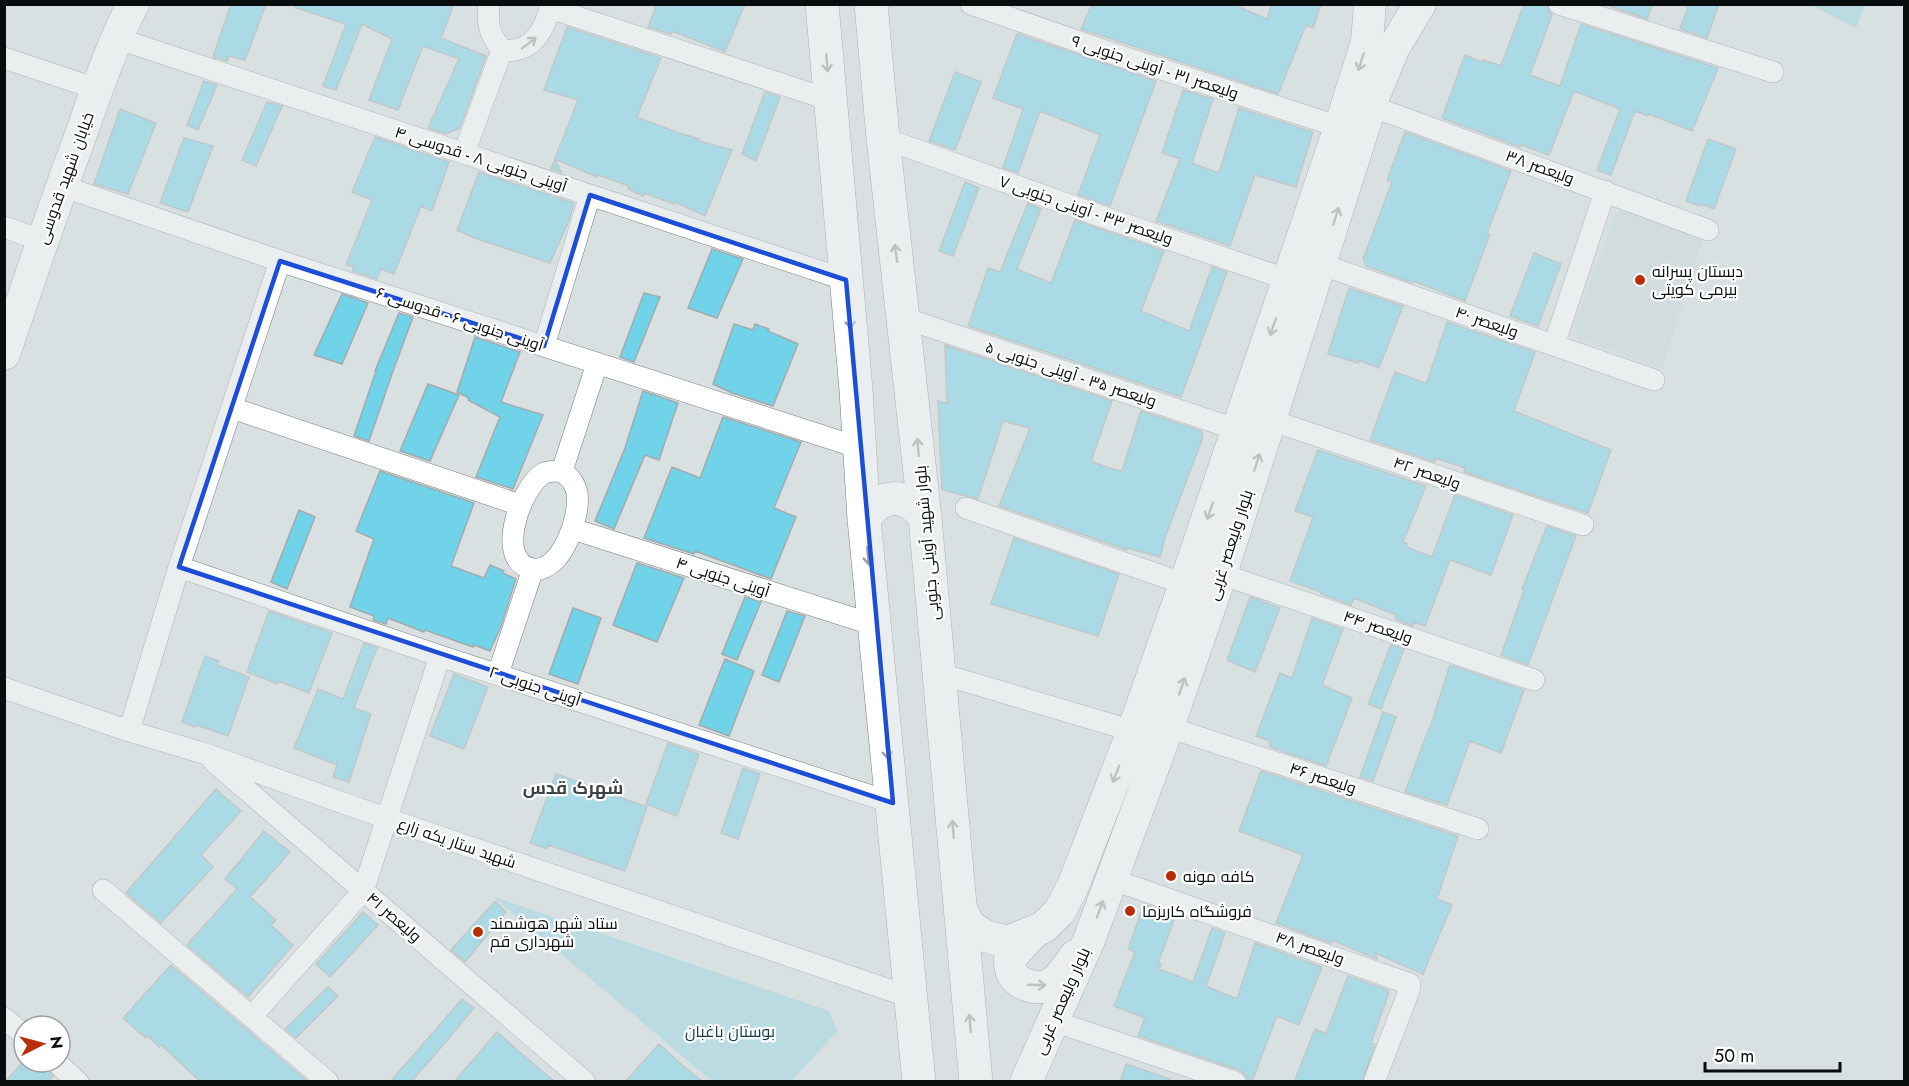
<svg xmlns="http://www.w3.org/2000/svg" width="1909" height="1086" viewBox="0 0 1909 1086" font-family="Jost,Cairo,sans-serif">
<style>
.built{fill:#c7d7db}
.green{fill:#97d5e4}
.building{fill:#70d3e9;stroke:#a4abac;stroke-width:1.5}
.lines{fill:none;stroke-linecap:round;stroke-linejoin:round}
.minor-casing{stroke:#777e7f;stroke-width:22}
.secondary-casing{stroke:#777e7f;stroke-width:33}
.primary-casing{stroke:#777e7f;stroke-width:34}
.minor{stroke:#fff;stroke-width:21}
.secondary{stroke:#fff;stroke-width:32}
.primary{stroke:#fff;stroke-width:33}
.oneway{stroke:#9d9e9e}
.marked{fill:none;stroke:#1d4ed8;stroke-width:4.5;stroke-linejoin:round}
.poi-dot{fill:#b82d04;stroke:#fff;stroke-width:2}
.labels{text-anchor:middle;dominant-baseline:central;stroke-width:4.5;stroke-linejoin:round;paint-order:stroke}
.street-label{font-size:16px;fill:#0a0d0d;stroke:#fff}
.poi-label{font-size:16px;fill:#0a0d0d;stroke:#fff;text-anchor:start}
.park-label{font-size:16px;fill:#13404a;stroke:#fff}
.neighbourhood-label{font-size:18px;font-weight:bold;fill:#3c4244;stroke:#fff}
</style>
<rect width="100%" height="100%" fill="#d9e0e2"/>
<path class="built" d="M1628 207 1704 236 1662 369 1579 339 1574 325 1616 213Z"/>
<path class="green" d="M1811 5H1865L1856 28Z
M492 896 829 1011 837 1032 791 1081H712Z"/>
<path class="building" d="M231 4H266L245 60 229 56 227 61 213 57Z
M296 4H454L441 38 486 56 460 128 446 134 428 128 459 59 423 46 398 110 369 100 392 39 362 24 336 90 323 86 346 24 296 8Z
M657 4H745L725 52 672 31 671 34 648 27Z
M1092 4H1232L1267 19 1272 4H1321L1313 28 1306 25 1278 94 1081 29Z
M1524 4H1547L1549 12 1552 15 1530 75 1560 86 1581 24 1718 68 1692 131 1649 114 1648 116 1635 111 1611 175 1597 170 1620 109 1574 91 1549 155 1521 145 1520 147 1442 118 1465 55 1482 62 1483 60 1501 66Z
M1603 4H1653L1647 19Z
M1689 4H1719L1707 38 1680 29Z
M567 27 661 58 637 117 684 135V134L699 139V141L732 150 705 216 675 202 674 204 644 193 643 196 628 189 629 186 598 175 597 177 555 159 561 172 551 169 578 100 544 90Z
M1017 34 1156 81 1110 206 1078 195 1100 135 1040 111 1018 173 1003 168 1023 109 993 98Z
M955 72 981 82 955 150 929 141Z
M204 81 217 85 198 130 187 125Z
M1183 90 1213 99 1192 163 1219 173 1239 108 1313 132 1296 187 1255 175 1230 246 1156 221 1180 159 1162 153Z
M765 92 780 97 756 161 742 154Z
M267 102 282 106 256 166 242 160Z
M120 109 156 123 128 194 94 184Z
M1405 132 1511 171 1487 233 1490 234 1465 301 1413 281 1412 283 1366 266 1363 259 1392 182 1387 180Z
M375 137 449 162 432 211 421 206 394 274 381 269 377 279 352 271 354 267 346 265 372 200 352 192Z
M184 138 213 146 188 212 160 203Z
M1708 139 1736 149 1714 209 1701 204 1700 206 1686 201Z
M479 172 574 203 568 223 550 263 474 238 457 230Z
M965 182 979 188 953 256 939 251Z
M1028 203 1041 209 1017 269 1051 283 1075 220 1164 251 1141 311 1189 331 1212 267 1227 272 1181 397 968 326 988 268 1000 272Z
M712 249 743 259 717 318 688 308Z
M1534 253 1561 264 1538 326 1510 316Z
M1349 288 1403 306 1379 368 1358 360V363L1328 354Z
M644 293 660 297 634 362 620 357Z
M342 294 368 303 342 364 314 355Z
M399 313 413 317 393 371 369 441 354 436 376 371H375Z
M1447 322 1535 352 1514 411 1611 450 1588 513 1464 472 1465 468 1436 458 1435 462 1370 440 1395 372 1425 383 1427 382Z
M734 324 753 330 755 324 769 329 768 331 798 344 773 406 732 393 713 384Z
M475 337 520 352 501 402 543 415 513 489 476 477 500 417 468 400 469 398 457 392Z
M945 345 1112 401 1091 461 1106 467 1122 471 1141 411 1201 431 1203 437 1166 535 1160 557 1127 548V550L999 506 1030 428 1003 421 978 499 942 490 938 401 947 403Z
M428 384 459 395 430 461 400 451Z
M643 391 678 403 659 460 645 455 614 529 595 521 625 448Z
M723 417 801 442 774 508 796 517 771 579 695 551 694 554 644 538 672 467 700 478Z
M1318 450 1426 486 1403 542 1407 544 1406 547 1432 557 1455 495 1513 515 1491 575 1450 560 1425 626 1414 622 1413 626 1400 621 1395 619 1396 615 1354 598 1351 605 1321 594V592L1290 581 1313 517 1295 511Z
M380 471 474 503 451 566 484 578 490 565 504 571 503 573 516 579 501 626 490 651 474 645 473 647 425 630 424 632 388 618 386 624 373 620 374 616 350 607 374 539 356 531Z
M299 510 315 517 287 589 271 582Z
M1547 526 1576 536 1528 665 1501 655 1524 590 1522 589Z
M1014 538 1119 574 1098 636 991 604Z
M637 563 684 578 657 642 613 625Z
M745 597 761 602 737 660 722 654Z
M1250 597 1280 608 1255 672 1227 660Z
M573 608 601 618 578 684 549 674Z
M269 611 332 633 309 693 278 681 277 684 247 672Z
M787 611 805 616 779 682 762 675Z
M1312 618 1343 629 1322 685 1352 698 1326 766 1270 747V741L1256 736 1280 673 1292 678Z
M364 643 377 648 354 708 371 714 349 782 333 777 337 765 294 748 318 689 343 699Z
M1391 645 1404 649 1381 709 1368 704Z
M205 656 219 661 217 665 249 677 228 736 196 725 195 727 182 722Z
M725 659 754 671 729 736 699 725Z
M1450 665 1524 690 1501 753 1470 741 1447 805 1405 792 1429 728H1430Z
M454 674 488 687 464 749 430 736Z
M1383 712 1396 717 1373 781 1360 777Z
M668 743 699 754 677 816 646 804Z
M743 768 760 774 738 839 721 833Z
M1261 771 1458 836 1437 899 1452 905 1423 974 1375 953 1377 959 1332 940 1331 943 1276 923 1303 855 1239 831Z
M556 774 647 807 625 871 548 845 547 849 530 843Z
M216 789 241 811 201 855 213 867 161 923 126 893Z
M264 831 290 852 250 897 276 920 271 925 293 945 248 997 187 945 237 889 225 879Z
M495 901 506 912 465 962 451 950Z
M1144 904 1176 915 1158 963 1161 964 1159 969 1193 982 1212 928 1225 933 1206 986 1237 999 1255 943 1322 967 1299 1025 1277 1016 1252 1081 1247 1079 1244 1073 1239 1070 1138 1036 1145 1018 1114 1006 1135 952 1128 949Z
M363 912 378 925 330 977 316 964Z
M171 965 308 1082H201L161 1045 159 1047 148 1036 146 1038 134 1028 123 1018Z
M1348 976 1388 990 1389 992 1371 1043 1375 1045 1362 1082H1294L1315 1029 1326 1034Z
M328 987 338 996 296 1038 285 1029Z
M462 999 474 1008 433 1057 411 1082H390Z
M497 1032 522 1054 555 1082H454Z
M659 1044 681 1064 703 1082H625Z
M23 1062H44V1066L53 1076 48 1082H5Z
M1126 1064 1170 1079V1082H1120Z"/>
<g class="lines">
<defs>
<path id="minor" d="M489 4C487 25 489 34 502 50 532 54 545 30 551 4
M971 4 1111 53 1340 127
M1559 4 1773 72
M550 8 830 100
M116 38 846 280
M4 58 97 89
M1371 106 1708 230
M883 138 1089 212 1289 280
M464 153 502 50
M62 186 280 261 860 448
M4 227 43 241
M1320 264 1654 380
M904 318 1238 430
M1554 345 1605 191
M544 346 590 195
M232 408 520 505
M1270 420 1583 525
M562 471C570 478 575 483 577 493 581 515 562 573 533 569 493 562 521 486 544 473 549 471 556 471 562 471Z
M562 471 597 364
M966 508 1185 584
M573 529 874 625
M179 567 440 656 893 803
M1221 574 1534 680
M938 673 1133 731
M498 674 533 569
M4 688 129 731 203 753 388 819 910 997
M1168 727 1478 829
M129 731 179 567 280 261
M213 761 585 1082
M1111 879 1410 984 1409 991 1374 1082
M103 890 328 1082
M252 1016 363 891 440 656
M4 1018 24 1035
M1053 1021 1235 1082
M56 1062 78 1082"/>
<path id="secondary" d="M4 354C29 281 53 209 80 137 96 92 111 47 133 4
M960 906 968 924 976 930 985 936 999 940 1010 941 1044 927 1060 911 1073 886 1133 731 1185 584 1340 127 1367 42 1370 4
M1033 933 1010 958C1010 964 1010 971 1014 976 1021 986 1039 990 1049 985 1060 979 1068 966 1075 956
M1026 1082 1089 940 1168 727 1218 583 1373 98 1394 47 1420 4"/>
<path id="primary" d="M822 4 856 390 864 519 919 1082
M871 4 883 138 925 518 976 1082
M864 519C881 492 907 492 925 518"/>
</defs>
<use href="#minor" class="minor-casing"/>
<use href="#secondary" class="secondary-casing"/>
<use href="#primary" class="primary-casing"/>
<use href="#minor" class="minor"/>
<use href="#secondary" class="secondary"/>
<use href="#primary" class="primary"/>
</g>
<defs><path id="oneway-shaft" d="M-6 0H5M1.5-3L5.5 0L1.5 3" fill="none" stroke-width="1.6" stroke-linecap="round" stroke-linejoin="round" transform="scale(1.5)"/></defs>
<g class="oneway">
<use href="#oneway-shaft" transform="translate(529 43) rotate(-38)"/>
<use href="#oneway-shaft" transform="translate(1361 62) rotate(107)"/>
<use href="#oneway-shaft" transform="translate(827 63) rotate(85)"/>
<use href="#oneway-shaft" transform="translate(1336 216) rotate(-72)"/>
<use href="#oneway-shaft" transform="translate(896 253) rotate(-97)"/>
<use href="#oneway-shaft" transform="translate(850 320) rotate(85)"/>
<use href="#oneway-shaft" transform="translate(1273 327) rotate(109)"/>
<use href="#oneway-shaft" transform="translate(918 447) rotate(-95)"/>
<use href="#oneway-shaft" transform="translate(1257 462) rotate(-72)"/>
<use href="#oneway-shaft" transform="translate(1210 511) rotate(109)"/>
<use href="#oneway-shaft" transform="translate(868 556) rotate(85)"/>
<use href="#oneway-shaft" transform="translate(1182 686) rotate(-71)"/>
<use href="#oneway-shaft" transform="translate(887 750) rotate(84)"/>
<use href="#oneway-shaft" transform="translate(1116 774) rotate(111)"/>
<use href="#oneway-shaft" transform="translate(953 829) rotate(-95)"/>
<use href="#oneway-shaft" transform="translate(1100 909) rotate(-70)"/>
<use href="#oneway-shaft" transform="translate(1037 985) rotate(2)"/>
<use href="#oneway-shaft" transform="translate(970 1023) rotate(-95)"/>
</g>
<path d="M0 0H1909V1086H0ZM590 195 846 280 893 803 179 567 280 261 544 346Z" fill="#d9e0e2" fill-opacity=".55" fill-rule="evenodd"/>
<path class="marked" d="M590 195 846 280 893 803 179 567 280 261 544 346Z"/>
<g class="poi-dot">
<circle cx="1640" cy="280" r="6"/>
<circle cx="1171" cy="876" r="6"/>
<circle cx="1130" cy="911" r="6"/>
<circle cx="478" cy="932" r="6"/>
</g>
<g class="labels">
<g class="street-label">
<text transform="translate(1155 67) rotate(18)">ولیعصر ۳۱ - آوینی جنوبی ۹</text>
<text transform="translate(481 159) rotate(18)">آوینی جنوبی ۸ - قدوسی ۴</text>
<text transform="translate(1540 167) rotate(20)">ولیعصر ۳۸</text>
<text transform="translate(65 178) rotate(-70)">خیابان شهید قدوسی</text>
<text transform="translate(1086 210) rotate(19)">ولیعصر ۳۳ - آوینی جنوبی ۷</text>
<text transform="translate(460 319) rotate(18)">آوینی جنوبی ۶ - قدوسی ۶</text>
<text transform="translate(1487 322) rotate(19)">ولیعصر ۴۰</text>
<text transform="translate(1071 374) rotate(18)">ولیعصر ۳۵ - آوینی جنوبی ۵</text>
<text transform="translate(1427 473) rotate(19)">ولیعصر ۴۲</text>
<text transform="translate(927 543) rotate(-95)">بلوار شهید آوینی جنوبی</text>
<text transform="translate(1230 545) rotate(-72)">بلوار ولیعصر غربی</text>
<text transform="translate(723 577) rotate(18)">آوینی جنوبی ۴</text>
<text transform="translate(1378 627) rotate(19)">ولیعصر ۴۴</text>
<text transform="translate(535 686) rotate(18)">آوینی جنوبی ۲</text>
<text transform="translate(1323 778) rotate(18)">ولیعصر ۴۶</text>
<text transform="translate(457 843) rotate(19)">شهید ستار یکه زارع</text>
<text transform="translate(394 917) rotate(41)">ولیعصر ۴۱</text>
<text transform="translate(1310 948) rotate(19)">ولیعصر ۴۸</text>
<text transform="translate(1062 1001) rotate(-66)">بلوار ولیعصر غربی</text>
</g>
<g class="poi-label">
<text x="1652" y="271">دبستان پسرانه<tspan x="1652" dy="18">بیرمی کویتی</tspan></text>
<text x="1183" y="876">کافه مونه</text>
<text x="1142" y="911">فروشگاه کاریزما</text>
<text x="490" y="923">ستاد شهر هوشمند<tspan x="490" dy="18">شهرداری قم</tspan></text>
</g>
<g class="park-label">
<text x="730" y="1031">بوستان باغبان</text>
</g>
<g class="neighbourhood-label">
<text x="573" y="788">شهرک قدس</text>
</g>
</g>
<rect width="1909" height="1086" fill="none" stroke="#0a0d0d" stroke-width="12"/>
<g transform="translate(42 1044) rotate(84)"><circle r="28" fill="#ffffff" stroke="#9d9e9e" stroke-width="1.5"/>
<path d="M0-4.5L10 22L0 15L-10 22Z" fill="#b82d04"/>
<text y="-9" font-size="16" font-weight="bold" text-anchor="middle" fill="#0a0d0d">N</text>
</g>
<path d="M1705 1062v9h135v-9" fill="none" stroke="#0a0d0d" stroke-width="3"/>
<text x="1714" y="1062" font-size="18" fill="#0a0d0d" stroke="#ffffff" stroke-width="4.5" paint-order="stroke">50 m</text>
</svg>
